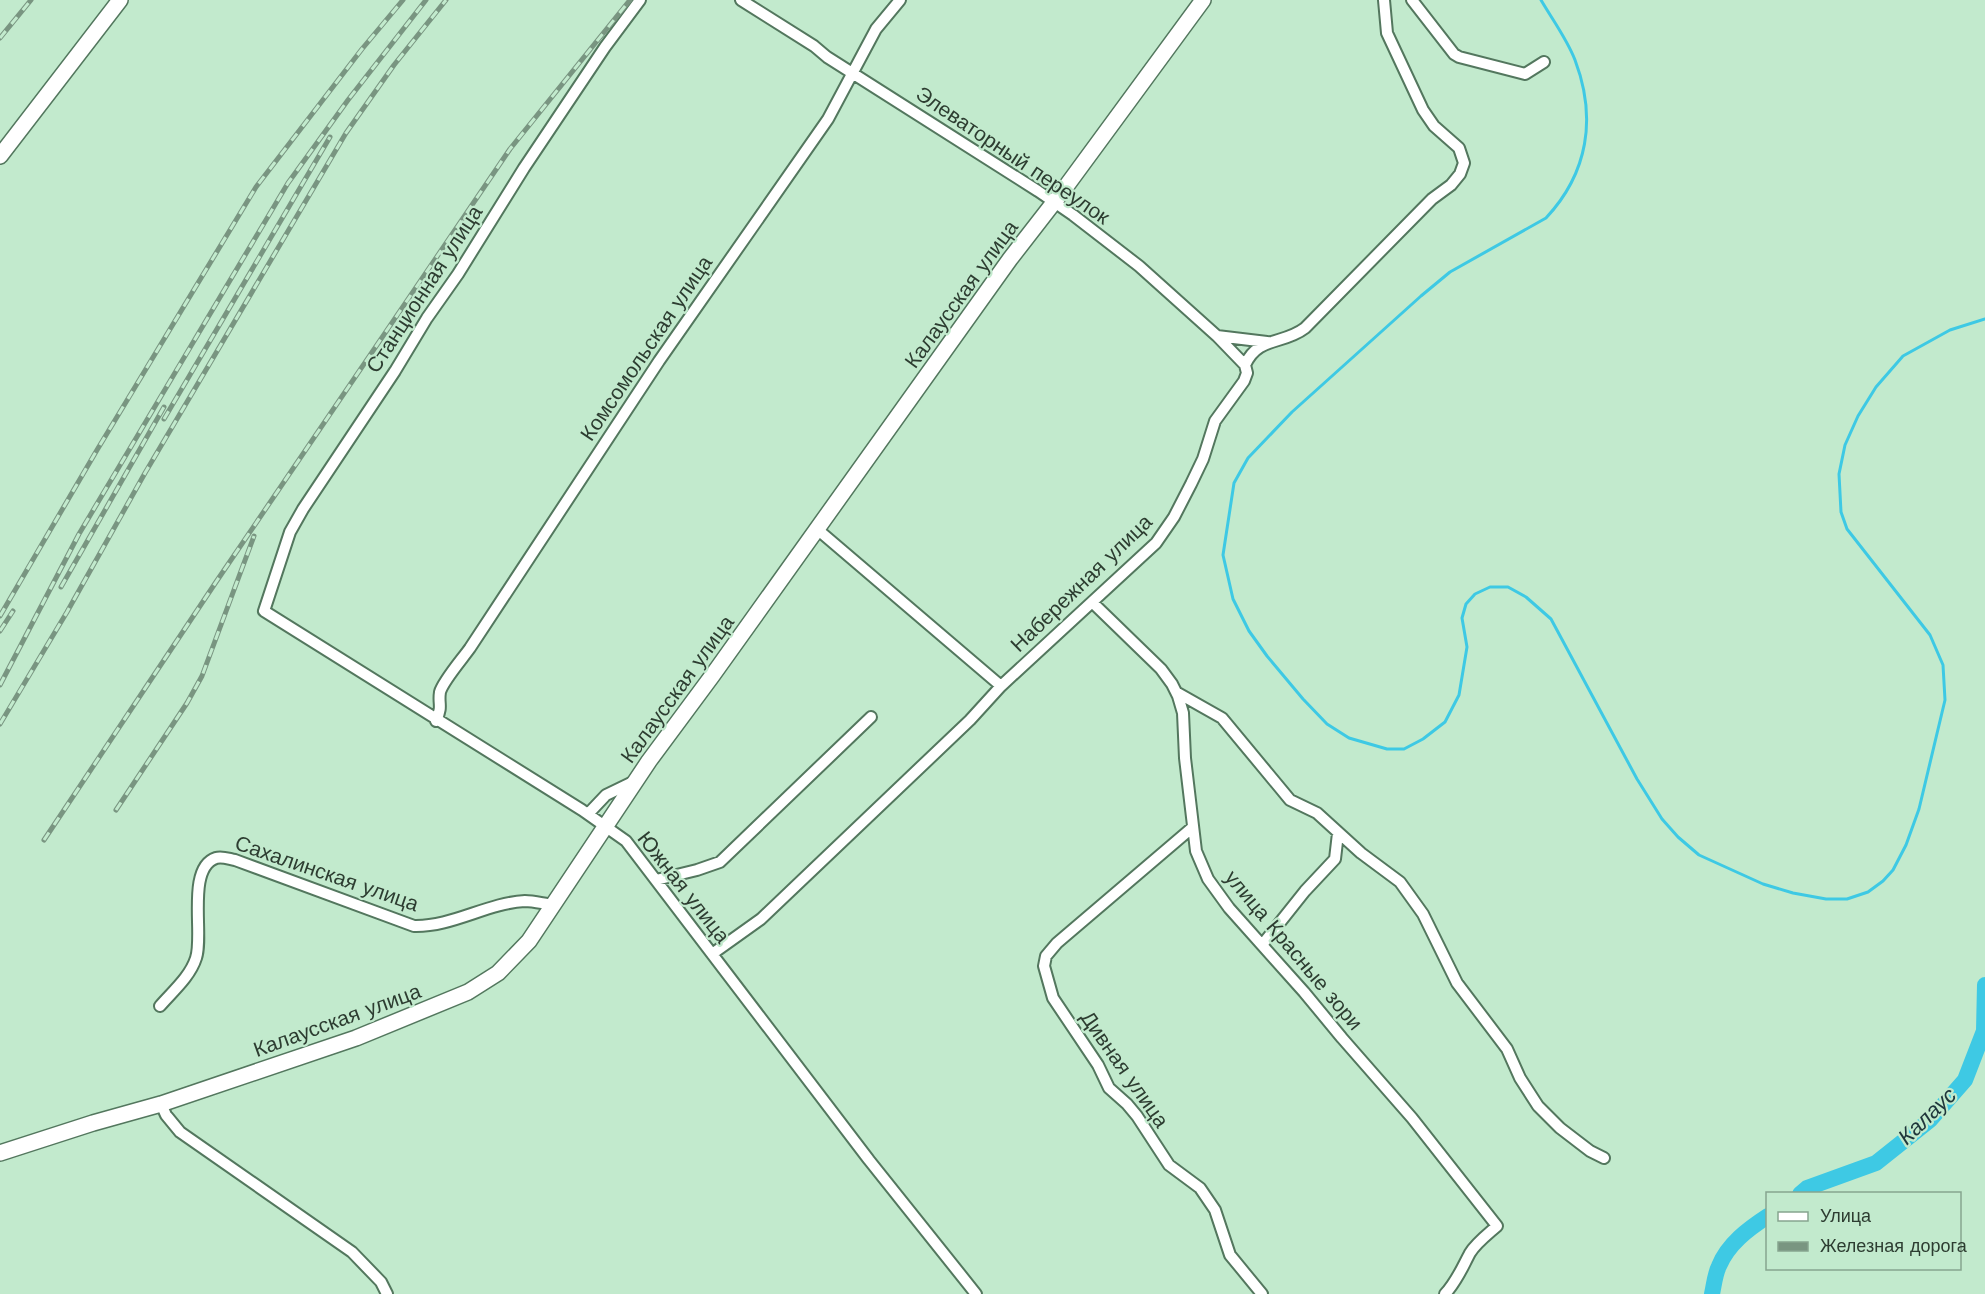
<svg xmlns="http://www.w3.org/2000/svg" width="1985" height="1294" viewBox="0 0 1985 1294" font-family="'Work Sans',sans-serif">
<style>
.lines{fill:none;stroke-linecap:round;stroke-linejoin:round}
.stream{stroke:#3ec9e4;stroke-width:3}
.river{stroke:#3ec9e4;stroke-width:16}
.street-casing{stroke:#53775e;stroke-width:14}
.secondary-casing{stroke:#53775e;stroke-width:18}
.street{stroke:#fff;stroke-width:10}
.secondary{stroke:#fff;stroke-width:15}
.rail-casing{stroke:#799581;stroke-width:5}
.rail{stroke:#c2eacd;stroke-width:3;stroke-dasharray:9;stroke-linecap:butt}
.labels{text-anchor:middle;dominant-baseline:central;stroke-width:4.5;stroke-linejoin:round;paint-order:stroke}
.street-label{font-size:21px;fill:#2d3d31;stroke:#c2eacd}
.water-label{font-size:22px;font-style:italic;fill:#1f363b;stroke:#c2eacd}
</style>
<rect width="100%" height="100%" fill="#c2eacd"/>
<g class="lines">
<path class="stream" d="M1541 0C1552 19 1567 39 1575 60 1597 118 1588 173 1546 218L1450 272 1421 296 1292 412 1248 458 1234 483 1223 555 1233 599 1249 631 1267 656 1303 699 1327 724 1349 738 1387 749H1404L1423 739 1445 722 1459 695 1467 647 1462 618 1466 604 1475 594 1490 587H1508L1526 597 1551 619 1637 779 1662 819 1678 837 1699 855 1763 884 1793 893 1826 899H1847L1868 892 1883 881 1893 870 1906 845 1919 809 1945 700 1943 665 1930 635 1847 529 1841 512 1839 474 1845 445 1858 416 1876 387 1903 356 1950 330 1985 319"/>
<path class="river" d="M1800 1194 1807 1188 1876 1163 1930 1120 1965 1080 1984 1031 1985 985
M1712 1294C1714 1285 1715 1274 1719 1266 1728 1244 1748 1229 1768 1216"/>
<defs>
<path id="street" d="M640 0 605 47 524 168 458 274 427 318 395 371 303 509 290 532 264 611 582 810 626 841 869 1160 976 1294
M741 0 814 46 827 57 1038 191 1073 215 1139 266 1217 336 1245 365
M1412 0 1454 54 1459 57 1525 74 1544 62
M1217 336 1267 342
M817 529 1001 686
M1093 603 1161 669 1172 684 1178 696 1183 713 1185 758 1196 851 1208 879 1229 908 1304 992 1342 1038 1412 1118 1497 1226C1488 1234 1476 1243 1470 1253 1462 1268 1457 1281 1445 1294
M1176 692 1222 718 1290 800 1317 813 1361 853 1400 882 1423 914 1457 983 1507 1049 1520 1078 1538 1106 1560 1128 1590 1151 1604 1158
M436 721C443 705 438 705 440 692 443 681 463 658 470 648L659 361 828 119 876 29 900 0
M588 814 606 795 637 780
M1193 827 1057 943 1046 956 1044 966 1053 998 1098 1065 1109 1088 1127 1104 1137 1116 1169 1165 1200 1188 1215 1210 1230 1255 1262 1294
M656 880 697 870 720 862 871 717
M1262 945 1305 891 1335 859 1338 833
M712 954 761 919 970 720 1001 686 1156 543 1174 517 1191 484 1203 459 1215 421 1244 381 1247 373 1245 365C1258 336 1283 345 1305 328L1432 199 1451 185 1460 174 1464 163 1459 148 1434 126 1423 110 1387 33 1384 0
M160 1006C172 992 190 977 196 958 204 935 186 868 216 858 222 856 229 859 235 860L414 926C452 927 487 903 525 901 534 901 544 904 553 905
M161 1104 166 1115 180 1132 352 1252 381 1282 387 1294"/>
<path id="secondary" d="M0 156 120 0
M0 1153 93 1123 161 1104 356 1038 468 992 498 973 529 941 649 761 712 676 1010 259 1062 192 1203 0"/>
</defs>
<use href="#street" class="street-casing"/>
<use href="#secondary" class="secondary-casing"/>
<use href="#street" class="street"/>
<use href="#secondary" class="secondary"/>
<defs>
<path id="rail" d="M0 38 31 0
M164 419 330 137
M61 587 164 407
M0 616 97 450 256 187 362 49 403 0
M0 631 13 611
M0 685 79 534 288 183 348 100 426 0
M0 724 67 612 145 473 346 133 394 65 446 0
M116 810 187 703 202 676 254 536
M44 840 216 582 510 149 630 0"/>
</defs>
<use href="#rail" class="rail-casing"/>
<use href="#rail" class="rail"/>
</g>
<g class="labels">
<g class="street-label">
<text transform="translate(1013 155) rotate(34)">Элеваторный переулок</text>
<text transform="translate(424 289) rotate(-57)">Станционная улица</text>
<text transform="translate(961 294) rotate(-54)">Калаусская улица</text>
<text transform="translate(646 348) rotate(-56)">Комсомольская улица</text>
<text transform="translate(1081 583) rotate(-44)">Набережная улица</text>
<text transform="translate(677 689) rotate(-54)">Калаусская улица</text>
<text transform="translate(327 873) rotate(19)">Сахалинская улица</text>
<text transform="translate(684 887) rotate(52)">Южная улица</text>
<text transform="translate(1294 950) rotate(50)">улица Красные зори</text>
<text transform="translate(337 1020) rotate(-20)">Калаусская улица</text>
<text transform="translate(1125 1069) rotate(55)">Дивная улица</text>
</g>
<g class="water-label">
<text transform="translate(1927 1116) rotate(-44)">Калаус</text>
</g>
</g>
<rect x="1766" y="1192" width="195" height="78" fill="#c2eacd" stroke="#86a58f" stroke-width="1.5"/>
<rect x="1778" y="1212" width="30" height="9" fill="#ffffff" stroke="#86a58f" stroke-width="1.5"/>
<text x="1820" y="1222" font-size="18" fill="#2d3d31">Улица</text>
<rect x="1778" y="1242" width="30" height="9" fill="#799581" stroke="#86a58f" stroke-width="1.5"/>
<text x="1820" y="1252" font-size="18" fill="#2d3d31">Железная дорога</text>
</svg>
